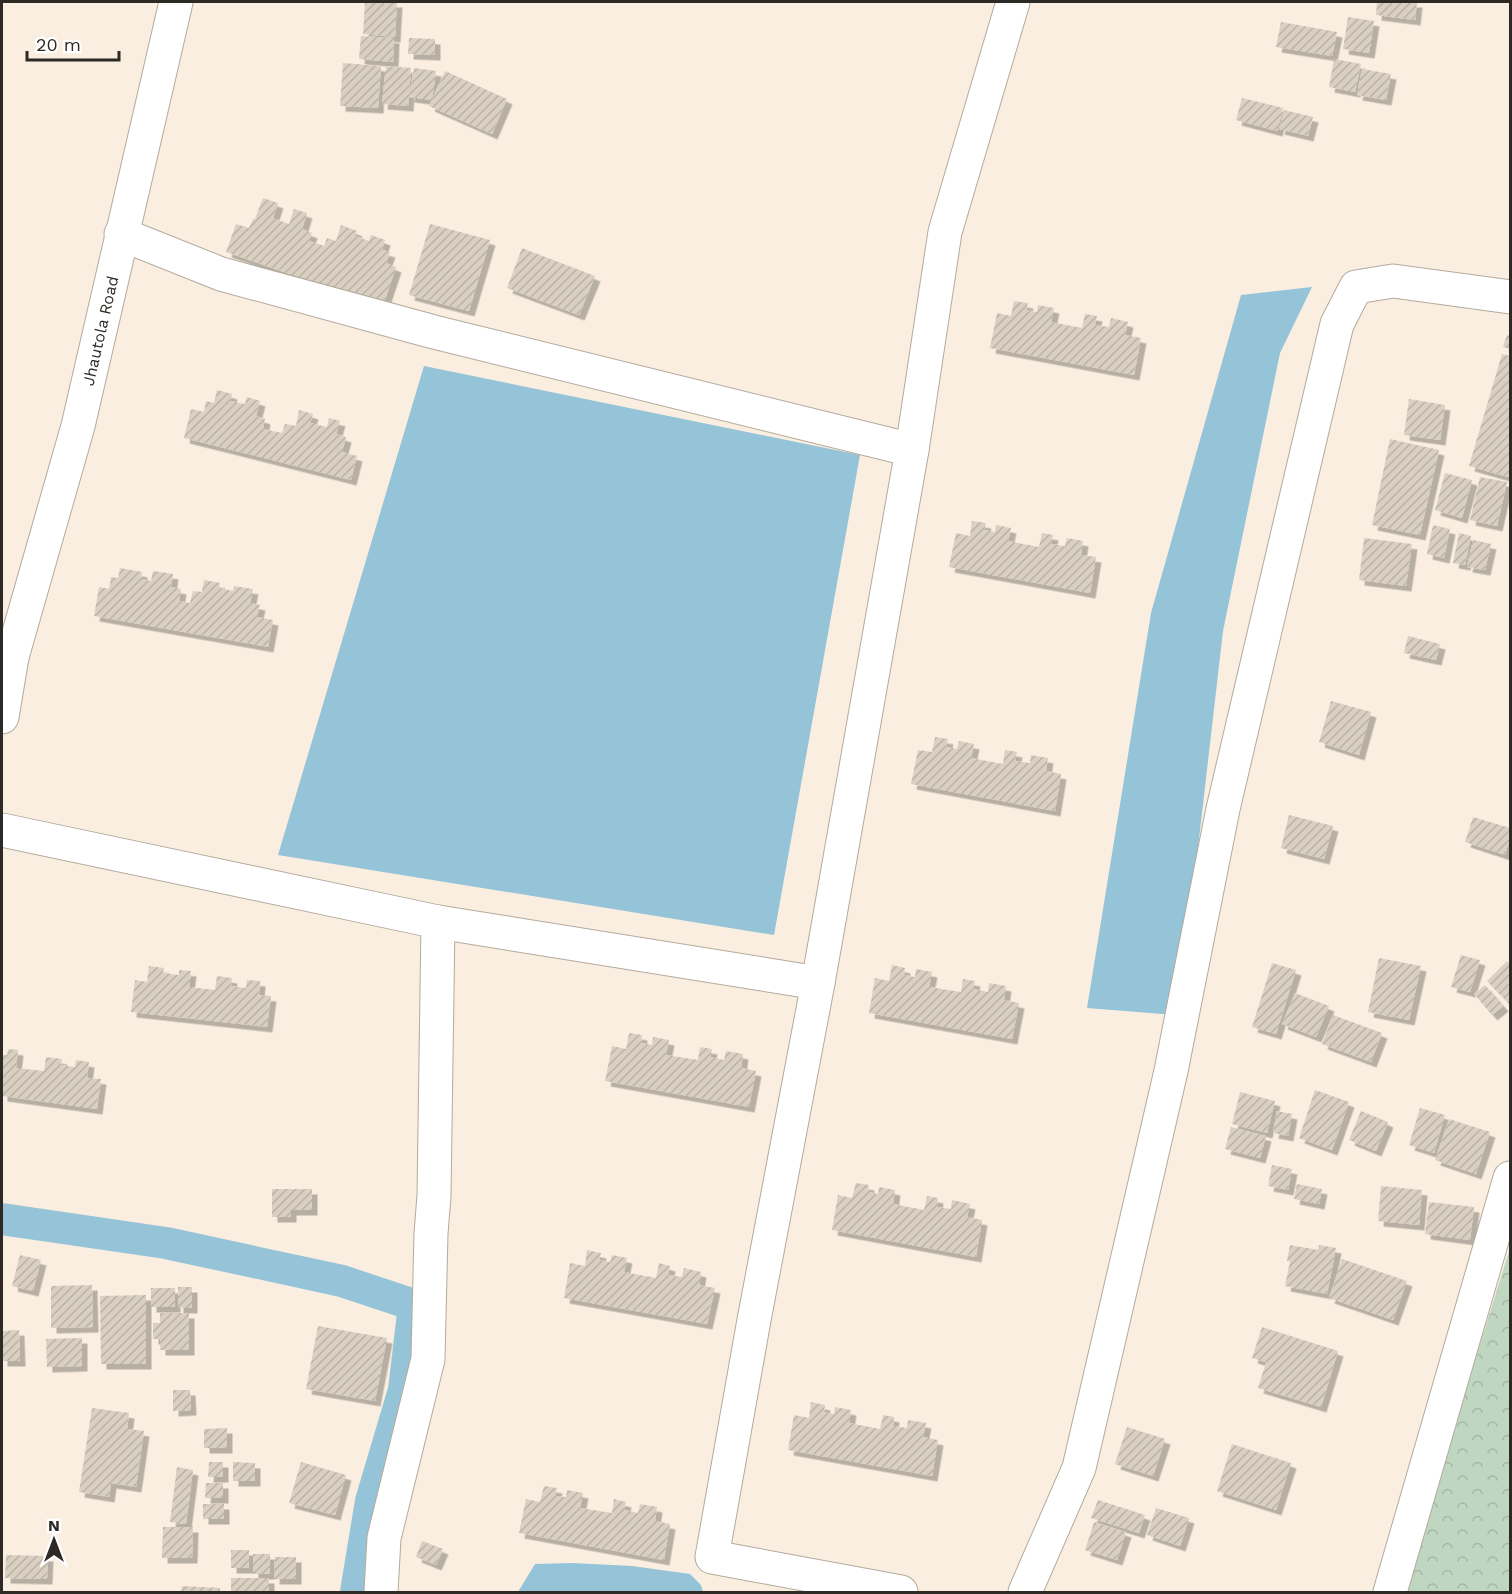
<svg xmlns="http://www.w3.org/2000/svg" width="1512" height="1594" viewBox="0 0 1512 1594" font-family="'Work Sans',sans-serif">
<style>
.park{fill:url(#park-crowns)}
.water{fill:#95c3d8}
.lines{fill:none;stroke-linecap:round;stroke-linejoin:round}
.canal{stroke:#95c3d8;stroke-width:32}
.building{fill:url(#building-hatch);filter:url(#shadow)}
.minor-casing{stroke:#b4aa9d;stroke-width:35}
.minor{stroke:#fff;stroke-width:33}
.labels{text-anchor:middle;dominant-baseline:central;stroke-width:4.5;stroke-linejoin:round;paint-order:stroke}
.street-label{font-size:16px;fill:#2d2924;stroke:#fff}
</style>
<defs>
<pattern id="park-crowns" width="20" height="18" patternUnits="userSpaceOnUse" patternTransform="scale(1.5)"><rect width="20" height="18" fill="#bfd6c0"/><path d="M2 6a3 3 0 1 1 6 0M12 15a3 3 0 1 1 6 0" fill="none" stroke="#a4b8a5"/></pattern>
<pattern id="building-hatch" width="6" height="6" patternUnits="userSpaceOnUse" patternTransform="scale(1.5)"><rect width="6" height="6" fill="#dad0c2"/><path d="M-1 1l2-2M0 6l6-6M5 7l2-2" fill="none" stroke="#bbb3a7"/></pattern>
<filter id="shadow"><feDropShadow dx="5.5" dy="5.5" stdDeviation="0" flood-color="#0004"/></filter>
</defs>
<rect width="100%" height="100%" fill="#f9eee0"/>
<path class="park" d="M1510 1248V1592H1403Z"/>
<path class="water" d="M1312 287 1280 353 1223 631 1199 839 1175 1015 1087 1008 1151 613 1241 295Z
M424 366 860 455 774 935 278 855Z
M572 1563 632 1566 690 1574 701 1585 703 1592H518L535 1564Z"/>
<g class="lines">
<path class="canal" d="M2 1219 166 1243 342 1281 414 1305 404 1390 371 1501 356 1592"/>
</g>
<path class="building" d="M365 2H397L395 37 363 34Z
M1377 2H1417L1415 20 1376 15Z
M1348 17 1374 21 1369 53 1343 49Z
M1281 22 1337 32 1332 56 1276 47Z
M361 36 394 38 393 62 359 59Z
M409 38 435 39V55L408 54Z
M1334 59 1361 64 1355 92 1329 87Z
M343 63 381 66 378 108 340 106Z
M386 66 411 68 408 106 382 104Z
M414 68 436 71 432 100 409 97Z
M1362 69 1391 74 1386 100 1357 95Z
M445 71 507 99 492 134 429 106Z
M1242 98 1283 108 1277 131 1236 120Z
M1284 110 1313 117 1308 136 1279 129Z
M263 198 278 203 273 218 289 224 294 209 307 213 302 229 312 233 309 241 324 246 327 238 336 241 341 225 357 231 355 236 369 241 371 235 385 240 382 250 390 252 386 263 396 267 383 306 226 252 236 224 249 228 253 219H255Z
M430 224 490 240 469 311 409 295Z
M522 248 595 276 579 315 507 288Z
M1014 301 1028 303 1026 310 1037 312 1038 305 1054 308 1051 322 1082 328 1085 314 1097 316 1095 325 1109 327 1111 318 1128 322 1125 335 1141 338 1134 375 990 348 997 313 1011 316Z
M1507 335 1510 336V349L1503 347Z
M1502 354 1510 356V467L1508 477 1469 466Z
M217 390 232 394 230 401 245 404 247 397 260 401 256 416 265 419 263 429 282 433 285 424 296 426 299 410 313 414 310 423 327 427 329 418 340 421 336 434 346 437 342 452 357 456 351 480 184 438 191 409 204 412 206 401 214 403Z
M1409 399 1445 405 1440 440 1404 435Z
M1390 439 1439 450 1420 535 1372 525Z
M1445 473 1472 480 1462 518 1435 510Z
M1480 477 1507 482 1497 526 1470 520Z
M972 521 986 523 984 530 995 532 996 525 1011 528 1008 541 1039 547 1042 533 1053 535 1051 544 1065 546 1067 538 1083 541 1081 555 1096 557 1090 593 949 567 956 533 970 536Z
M1433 525 1450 529 1444 558 1427 554Z
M1459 533 1471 536 1465 565 1453 563Z
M1364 538 1412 544 1406 586 1359 580Z
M1473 540 1491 544 1485 570 1467 567Z
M120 568 142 572 141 579 151 581 153 571 173 574 171 587 181 589 179 601 190 603 193 591 202 592 204 580 220 583 219 588 233 591 234 586 253 589 250 603 260 605 257 617 273 620 268 647 94 616 99 587 109 589 111 577 118 578Z
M1408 636 1440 644 1436 660 1404 653Z
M1331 701 1371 712 1359 755 1319 742Z
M935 737 948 739 946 747 957 749 959 741 974 744 971 758 1003 764 1005 750 1017 752 1015 761 1030 763 1031 755 1048 758 1046 771 1061 774 1055 811 911 784 918 750 932 752Z
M1289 815 1333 826 1324 859 1281 848Z
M1473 817 1510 828V838L1505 855 1465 842Z
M1461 955 1480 960 1470 992 1451 987Z
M1379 958 1421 966 1409 1020 1368 1012Z
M1507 961 1510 965V1005L1487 981Z
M1272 963 1296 970 1276 1034 1252 1027Z
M892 965 905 968 904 975 915 977 916 969 932 972 929 987 961 992 963 979 975 981 973 989 988 992 989 983 1006 986 1004 1000 1019 1003 1012 1039 869 1013 875 978 889 981Z
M149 966 164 968 163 973 179 975V970L191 971 189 987 215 990 217 976 232 978 231 986 246 988 247 980 260 981 259 995 271 996 267 1027 131 1012 135 980 147 982Z
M1485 985 1503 1006 1492 1015 1474 994Z
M1295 993 1329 1006 1316 1037 1282 1024Z
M1333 1015 1382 1033 1371 1062 1322 1044Z
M629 1033 642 1035 641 1043 652 1045 653 1037 669 1040 666 1055 698 1060 700 1047 712 1049 710 1057 724 1060 726 1051 743 1054 741 1068 756 1071 749 1107 605 1081 612 1046 626 1049Z
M8 1049 18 1050 16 1068 44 1071 46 1057 62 1059 61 1065 75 1067 76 1060 89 1062 87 1078 101 1079 97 1109 2 1096V1055H7Z
M1315 1090 1349 1102 1332 1150 1299 1138Z
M1240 1092 1275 1101 1267 1133 1232 1124Z
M1420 1108 1445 1115 1434 1153 1409 1145Z
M1277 1111 1292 1114 1288 1136 1273 1133Z
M1361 1111 1388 1122 1376 1151 1349 1140Z
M1449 1119 1490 1132 1476 1174 1435 1160Z
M1231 1127 1266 1136 1260 1158 1225 1149Z
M1272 1165 1292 1169 1288 1190 1268 1186Z
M856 1183 869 1185 868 1192 878 1194 879 1187 895 1190 893 1204 924 1210 927 1196 938 1198 937 1207 951 1209 952 1200 970 1204 967 1217 982 1220 976 1257 832 1230 838 1195 852 1198Z
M1297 1184 1322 1189 1319 1204 1294 1199Z
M1381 1186 1422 1190 1419 1225 1378 1221Z
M272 1189H312V1210H291V1217H272Z
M1429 1202 1474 1207 1470 1240 1425 1234Z
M1290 1245 1318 1250 1319 1245 1336 1248 1327 1294 1285 1286 1290 1261H1287Z
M587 1250 601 1253 599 1260 610 1262 612 1255 627 1258 624 1272 656 1278 659 1263 670 1266 668 1275 682 1277 684 1268 701 1272 699 1285 715 1288 707 1324 564 1298 570 1263 585 1266Z
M20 1255 41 1260 33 1291 12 1286Z
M1342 1259 1407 1281 1393 1320 1329 1298Z
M92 1285 93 1327 51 1328V1286Z
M178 1287H192V1308H178Z
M151 1288H175V1307H151Z
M146 1295V1364H101L100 1296Z
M160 1313H189V1350H160V1339H153V1323H160Z
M318 1326 387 1338 375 1401 306 1389Z
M1262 1327 1338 1351 1321 1407 1258 1388 1266 1362 1252 1358Z
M19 1330 20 1361H2V1331Z
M82 1338V1366L47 1367 46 1339Z
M173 1390H190L191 1410 173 1411Z
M811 1402 825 1405 824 1412 834 1414 835 1407 851 1410 849 1423 880 1429 883 1415 894 1417 893 1426 907 1428 908 1420 926 1423 923 1437 938 1440 932 1476 788 1450 794 1415 809 1418Z
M92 1408 129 1413 127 1429 144 1431 136 1487 111 1483 109 1497 79 1492Z
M1127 1427 1165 1439 1153 1476 1115 1464Z
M227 1428V1448H204V1429Z
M1232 1444 1291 1463 1276 1510 1217 1491Z
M209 1462H223V1477H208Z
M233 1462 255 1463V1481H233Z
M301 1462 346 1475 335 1515 289 1503Z
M177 1467 193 1470 186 1524 170 1522Z
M206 1483H223V1498H205Z
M544 1486 557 1488 555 1496 566 1497 567 1490 583 1493 580 1508 612 1513 614 1499 626 1502 624 1510 638 1513 640 1504 657 1507 655 1521 670 1524 664 1560 519 1533 526 1499 540 1502Z
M1098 1500 1145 1515 1139 1533 1091 1518Z
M203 1504H224V1519H203Z
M1156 1508 1189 1518 1180 1546 1147 1535Z
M1094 1522 1126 1532 1117 1560 1085 1550Z
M163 1527H193L192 1558H162Z
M422 1541 443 1549 436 1565 416 1557Z
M231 1550H249V1568H231Z
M253 1554H270V1574H253Z
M6 1555 48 1556 47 1579 5 1578Z
M275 1557H296V1579H274Z
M231 1578H269V1592H231Z
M182 1586 220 1588V1592H181Z"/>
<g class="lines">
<defs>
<g id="minor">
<path d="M121 234 221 274 434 332 912 450 818 983"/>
<path d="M912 450 945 232 1013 2"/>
<path d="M2 655 12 657 2 717"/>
<path id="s1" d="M12 657 78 426 176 2"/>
<path d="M2 830 438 922 818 983 754 1320 712 1557 901 1592"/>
<path d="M381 1592 384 1538 428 1359 431 1233 434 1196 438 922"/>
<path d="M1025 1592 1079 1468 1171 1071 1223 809 1337 324 1356 287 1393 281 1510 297"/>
<path d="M1390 1592 1510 1178"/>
</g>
</defs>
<use href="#minor" class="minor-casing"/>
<use href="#minor" class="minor"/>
</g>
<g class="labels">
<g class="street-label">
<text stroke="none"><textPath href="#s1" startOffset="338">Jhautola Road</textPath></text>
</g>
</g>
<rect width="1512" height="1594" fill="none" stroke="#2d2924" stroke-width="6"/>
<g transform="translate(54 1540)" stroke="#ffffff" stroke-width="4.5" paint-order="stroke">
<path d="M0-4.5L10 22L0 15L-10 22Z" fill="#2d2924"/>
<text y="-9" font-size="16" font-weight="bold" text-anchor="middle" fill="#2d2924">N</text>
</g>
<path d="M27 51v9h92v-9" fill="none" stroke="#2d2924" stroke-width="3"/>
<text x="36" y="51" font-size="18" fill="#2d2924" stroke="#ffffff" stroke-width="4.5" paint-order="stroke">20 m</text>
</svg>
